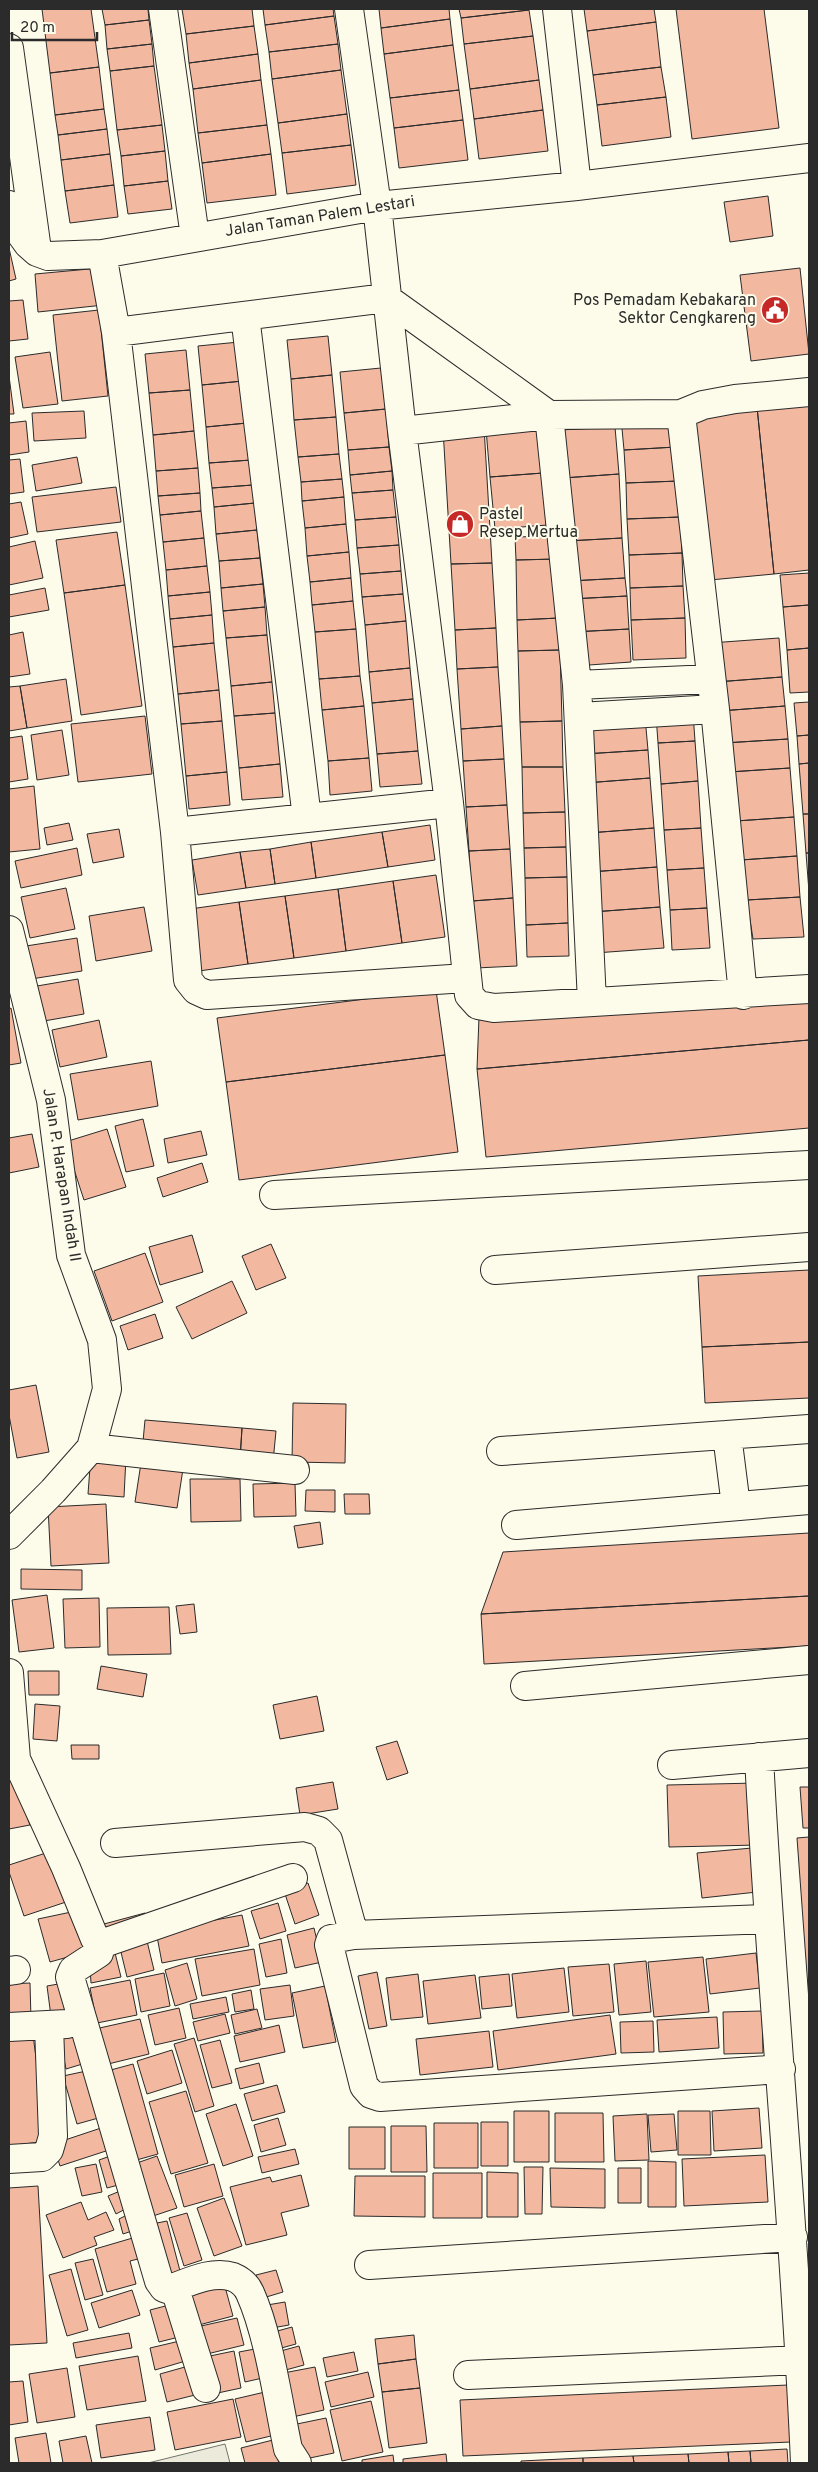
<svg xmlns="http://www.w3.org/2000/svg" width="818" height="2472" viewBox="0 0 818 2472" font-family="Overpass,sans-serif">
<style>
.green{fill:#ecebdb;stroke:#74746e}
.building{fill:#f2b8a0;stroke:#2b2b2b}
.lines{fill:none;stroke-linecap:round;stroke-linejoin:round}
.minor-casing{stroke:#2b2b2b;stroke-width:30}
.minor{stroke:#fdfbea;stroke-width:28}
.labels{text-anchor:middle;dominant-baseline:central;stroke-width:4;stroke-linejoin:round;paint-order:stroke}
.street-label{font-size:16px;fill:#2b2b2b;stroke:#fdfbea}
.poi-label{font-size:16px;fill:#2b2b2b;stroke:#fdfbea;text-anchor:end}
</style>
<rect width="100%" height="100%" fill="#fdfbea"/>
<path class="green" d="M225 2444 230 2463H148Z"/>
<path class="building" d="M42 9H91L99 67 50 73Z
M102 9H148L149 20 105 25Z
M182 9H252L254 26 186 34Z
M263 9H333L334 16 265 25Z
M379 9H449L450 19 381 28Z
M459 9H529V10L461 18Z
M584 9H654L656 22 587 31Z
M676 9H764L779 128 692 139Z
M529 10 533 36 464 44 461 18Z
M334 16 338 44 269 52 265 25Z
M450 19 453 45 384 54 381 28Z
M149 20 152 44 107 49 105 25Z
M656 22 661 67 593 75 587 31Z
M254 26 258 54 189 63 186 34Z
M533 36 539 80 470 89 464 44Z
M152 44 154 66 110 71 107 49Z
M338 44 341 70 272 79 269 52Z
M453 45 459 90 390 98 384 54Z
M258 54 261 80 193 89 189 63Z
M154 66 162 125 117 130 110 71Z
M99 67 104 109 55 115 50 73Z
M661 67 666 97 597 105 593 75Z
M341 70 347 114 278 123 272 79Z
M261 80 267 125 198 133 193 89Z
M539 80 543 110 474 119 470 89Z
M459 90 463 120 394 128 390 98Z
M666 97 671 137 602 146 597 105Z
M104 109 107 129 58 135 55 115Z
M543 110 548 151 479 159 474 119Z
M347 114 351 145 282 153 278 123Z
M463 120 468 160 399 168 394 128Z
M162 125 165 151 121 156 117 130Z
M267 125 271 154 202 163 198 133Z
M107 129 110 154 61 160 58 135Z
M351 145 356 185 287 194 282 153Z
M165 151 168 181 124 186 121 156Z
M110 154 114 185 65 191 61 160Z
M271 154 276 195 207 203 202 163Z
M168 181 172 209 128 214 124 186Z
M114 185 118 217 70 223 65 191Z
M768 196 773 236 730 242 724 202Z
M9 248 16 279 9 281Z
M100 268 104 305 38 312 35 274Z
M800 268 809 354 751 361 740 275Z
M23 300 28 339 9 341V301Z
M99 310 108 396 62 401 53 315Z
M328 336 332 375 291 379 287 340Z
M239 342 243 381 202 385 198 346Z
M186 350 190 390 149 393 145 354Z
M50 352 58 404 23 408 15 357Z
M381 368 386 409 344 413 340 372Z
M332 375 336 417 294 420 291 379Z
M9 376 14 414H9Z
M243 381 247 423 206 427 202 385Z
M190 390 194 431 153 435 149 393Z
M809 402V570L774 574 757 407Z
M757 407 774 574 710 580 693 413Z
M386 409 389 447 348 450 344 413Z
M84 411 86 438 34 441 32 413Z
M674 415 676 447 624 450 621 418Z
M336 417 339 454 298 457 294 420Z
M26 421 29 452 9 455V423Z
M247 423 251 460 209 463 206 427Z
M538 425 543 473 490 477 486 429Z
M484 427 492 563 451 564 443 429Z
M615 427 619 474 563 478 560 430Z
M194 431 198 468 156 471 153 435Z
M389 447 392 471 350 475 348 450Z
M676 447 679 481 626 483 624 450Z
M339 454 342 479 301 482 298 457Z
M77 457 82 483 36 491 32 465Z
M20 459 24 492 9 494V460Z
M251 460 253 485 212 488 209 463Z
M198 468 200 493 158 496 156 471Z
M392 471 393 490 352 493 350 475Z
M543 473 548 525 495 529 490 477Z
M619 474 622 538 567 541 563 478Z
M342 479 344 497 302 501 301 482Z
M679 481 680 517 627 519 626 483Z
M253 485 255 503 214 507 212 488Z
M116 487 121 522 37 532 32 497Z
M393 490 396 517 355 520 352 493Z
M200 493 201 511 160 515 158 496Z
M344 497 346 524 305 528 302 501Z
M21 502 28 534 9 538V504Z
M255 503 257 530 216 534 214 507Z
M201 511 204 538 163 542 160 515Z
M396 517 399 545 357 548 355 520Z
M680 517 682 553 629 555 627 519Z
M346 524 349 552 307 556 305 528Z
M257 530 260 558 219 561 216 534Z
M117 532 125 585 64 593 56 540Z
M556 536 557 559 516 560 515 537Z
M204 538 207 566 166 570 163 542Z
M622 538 625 578 570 581 567 541Z
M35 541 43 578 9 585V547Z
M399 545 401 571 360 574 357 548Z
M349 552 351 578 310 582 307 556Z
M682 553 683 586 630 588 629 555Z
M260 558 263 584 221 588 219 561Z
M557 559 559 618 517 620 516 560Z
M492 563 496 628 455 630 451 564Z
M207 566 210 592 168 596 166 570Z
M401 571 403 594 362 597 360 574Z
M809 573V605L783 607 780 575Z
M351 578 353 601 312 605 310 582Z
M625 578 627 596 571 599 570 581Z
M263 584 265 607 223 611 221 588Z
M125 585 142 706 81 715 64 593Z
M683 586 685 618 631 620 630 588Z
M45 588 49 610 9 617V595Z
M210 592 212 615 170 619 168 596Z
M403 594 406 621 365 625 362 597Z
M627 596 629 629 573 632 571 599Z
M353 601 356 629 315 632 312 605Z
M809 605V648L787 650 783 607Z
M265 607 267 635 226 638 223 611Z
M212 615 214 643 173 647 170 619Z
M559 618 560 650 518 651 517 620Z
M685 618 686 658 633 660 631 620Z
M406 621 410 668 369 672 365 625Z
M496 628 498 667 457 669 455 630Z
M356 629 360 676 319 679 315 632Z
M629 629 631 662 575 666 573 632Z
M23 632 30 674 9 677V635Z
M267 635 272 682 231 686 226 638Z
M779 638 782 677 716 682 710 643Z
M214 643 219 690 178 694 173 647Z
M809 648V692L790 693 787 650Z
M560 650 562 721 520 722 518 651Z
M498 667 502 726 461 729 457 669Z
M410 668 413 699 372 703 369 672Z
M360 676 364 706 322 710 319 679Z
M782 677 785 706 720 711 716 682Z
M66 679 72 721 27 728 20 686Z
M272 682 275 713 234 716 231 686Z
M20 686 27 728 9 731V687Z
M219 690 222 721 181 724 178 694Z
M413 699 418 751 377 754 372 703Z
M809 702V735L797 736 794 703Z
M364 706 369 758 328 761 322 710Z
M785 706 788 739 724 743 720 711Z
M275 713 280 764 239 768 234 716Z
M693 713 695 741 658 743 656 715Z
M145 716 152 774 78 782 71 724Z
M645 717 648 750 584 754 582 722Z
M222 721 227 772 186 776 181 724Z
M562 721 563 767H522L520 722Z
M502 726 504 759 463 761 461 729Z
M62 730 69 775 37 780 31 735Z
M809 735V763L799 764 797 736Z
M22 736 28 779 9 782V738Z
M788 739 790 768 729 772 724 743Z
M695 741 698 781 661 784 658 743Z
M648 750 650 778 585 783 584 754Z
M418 751 422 784 380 787 377 754Z
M369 758 372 791 330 795 328 761Z
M504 759 507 805 466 807 463 761Z
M809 763V814H803L799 764Z
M280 764 283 797 242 800 239 768Z
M522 767H563L565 812 523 813Z
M790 768 794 817 736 821 729 772Z
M227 772 230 805 189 809 186 776Z
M650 778 654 828 588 833 585 783Z
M698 781 701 828 664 830 661 784Z
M34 786 40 849 9 852V789Z
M507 805 510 849 469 851 466 807Z
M565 812 566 847 524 848 523 813Z
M803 814H809V853H806Z
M794 817 797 856 741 860 736 821Z
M69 823 73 840 47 845 44 828Z
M430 825 435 860 388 867 382 832Z
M654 828 657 867 590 872 588 833Z
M701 828 704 868 667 870 664 830Z
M119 829 124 857 93 863 87 834Z
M382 832 388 867 316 878 311 842Z
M311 842 316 878 275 884 270 849Z
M566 847 567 877 525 878 524 848Z
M77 848 82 875 21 888 15 861Z
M270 849 275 884 246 888 240 852Z
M510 849 513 898 472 901 469 851Z
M240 852 246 888 198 895 192 860Z
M806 853H809V892Z
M797 856 800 897 747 900 741 860Z
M657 867 660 907 592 912 590 872Z
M704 868 707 908 670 910 667 870Z
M436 875 445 937 402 943 393 881Z
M567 877 568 923 526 925 525 878Z
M393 881 402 943 346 951 338 889Z
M66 888 75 929 30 938 21 897Z
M338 889 346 951 294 958 285 896Z
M285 896 294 958 248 964 239 902Z
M800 897 804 937 753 939 747 900Z
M513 898 517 966 476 968 472 901Z
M239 902 248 964 199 971 190 909Z
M144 907 152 951 96 961 89 916Z
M660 907 664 948 595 953 592 912Z
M707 908 710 948 672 950 670 910Z
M568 923 569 956 527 957 526 925Z
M77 938 82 971 31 979 26 946Z
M78 979 84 1014 44 1021 37 986Z
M436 990 445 1055 226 1082 217 1018Z
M809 1001V1040L477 1069 479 1017Z
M11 1008 21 1063 9 1065V1009Z
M99 1020 107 1057 60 1067 52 1030Z
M809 1040V1128L486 1157 477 1069Z
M445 1055 458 1152 239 1180 226 1082Z
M151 1061 158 1106 78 1120 70 1074Z
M143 1119 154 1166 126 1172 115 1126Z
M107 1129 126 1187 84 1200 65 1142Z
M201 1131 207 1155 168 1163 164 1139Z
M32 1134 39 1167 9 1173V1138Z
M202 1163 208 1182 163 1197 157 1178Z
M192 1235 203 1272 160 1285 149 1247Z
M271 1244 286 1278 256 1290 242 1256Z
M145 1253 163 1302 112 1321 94 1271Z
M809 1270V1342L702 1347 698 1276Z
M232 1281 247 1313 192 1339 176 1307Z
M155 1314 163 1338 128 1350 120 1326Z
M809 1342V1398L705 1403 702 1347Z
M36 1385 49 1452 17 1458 9 1415V1390Z
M293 1403 346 1404 345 1463 292 1462Z
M145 1420 242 1428 240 1459 142 1452Z
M242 1428 276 1431 273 1462 240 1459Z
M91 1454 126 1457 124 1497 88 1494Z
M141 1463 183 1469 177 1508 135 1502Z
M190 1479H240L241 1521 191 1522Z
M295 1483 296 1516 254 1517 253 1484Z
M306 1490H335V1512L305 1511Z
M344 1494H369L370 1514H345Z
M106 1504 109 1563 51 1566 48 1507Z
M320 1522 323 1544 298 1548 294 1526Z
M809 1533V1596L481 1614 503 1552Z
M21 1569 82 1570V1590L21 1589Z
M47 1595 54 1648 19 1652 12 1600Z
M809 1596V1646L484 1664 481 1614Z
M99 1598 100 1647 65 1648 63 1599Z
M194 1604 197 1632 180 1634 176 1606Z
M169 1607 171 1654 108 1655 107 1608Z
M101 1666 147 1674 143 1697 97 1689Z
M28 1671H59V1695H29Z
M317 1696 324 1731 280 1739 273 1705Z
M35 1704 60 1706 57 1741 33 1739Z
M397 1741 408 1773 387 1780 376 1747Z
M71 1745H99V1759H72Z
M9 1768 30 1825 9 1829Z
M333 1782 338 1809 300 1815 296 1788Z
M757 1783 759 1845 669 1847 667 1785Z
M800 1787H809V1828H803Z
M809 1837V2001L797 1838Z
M752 1848 757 1892 702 1898 697 1853Z
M52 1851 69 1901 24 1916 9 1872V1865Z
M308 1883 319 1915 295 1924 284 1891Z
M278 1903 286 1931 260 1939 251 1911Z
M76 1911 93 1950 50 1962 38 1919Z
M145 1913 149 1923 107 1936 104 1924Z
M242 1915 249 1946 162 1963 156 1931Z
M314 1928 322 1962 295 1968 287 1935Z
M146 1937 154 1970 127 1977 119 1944Z
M281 1939 287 1973 266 1977 259 1944Z
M254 1949 260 1985 202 1996 195 1959Z
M115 1953 121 1977 91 1983 90 1968Z
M756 1953 760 1988 710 1994 706 1959Z
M703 1957 709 2012 654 2017 648 1962Z
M646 1961 651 2012 619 2015 614 1964Z
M187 1963 197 1999 175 2006 165 1970Z
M609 1964 614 2012 573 2016 568 1967Z
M564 1968 569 2012 517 2018 512 1974Z
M377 1972 387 2026 369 2029 358 1976Z
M164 1973 170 2006 141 2012 135 1979Z
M418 1974 423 2017 391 2020 386 1978Z
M509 1974 512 2006 482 2009 479 1977Z
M475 1975 481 2018 428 2024 423 1981Z
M130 1980 137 2015 97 2023 90 1988Z
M30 1983 31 2019 9 2020V1984Z
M64 1983 73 2019 52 2024 47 1986Z
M290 1985 294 2016 265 2020 260 1989Z
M325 1986 336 2042 303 2048 292 1993Z
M251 1990 254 2009 235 2012 232 1994Z
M226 1997 229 2012 193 2019 190 2004Z
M179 2008 186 2038 155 2045 148 2015Z
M257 2009 262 2028 235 2034 231 2015Z
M762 2011 763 2053 724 2054 723 2012Z
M225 2014 230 2033 198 2041 193 2022Z
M610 2015 616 2054 498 2070 493 2031Z
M717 2017 719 2048 659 2052 657 2020Z
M140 2019 149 2054 104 2065 95 2029Z
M653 2021 654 2052 621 2053 620 2022Z
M279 2025 285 2052 240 2062 234 2036Z
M81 2030 89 2062 66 2069 59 2035Z
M489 2031 493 2067 420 2075 416 2039Z
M33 2035 47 2141 9 2146V2038Z
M194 2038 214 2106 195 2112 174 2044Z
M220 2040 232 2083 212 2088 200 2045Z
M172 2050 182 2083 147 2094 137 2061Z
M259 2063 264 2083 240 2089 235 2069Z
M133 2064 158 2154 133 2161 107 2071Z
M91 2070 102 2117 77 2124 63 2076Z
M277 2085 285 2112 252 2121 244 2094Z
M186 2091 208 2163 171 2174 149 2102Z
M236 2104 253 2156 223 2166 206 2114Z
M759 2108 762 2148 714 2151 712 2111Z
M514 2111H549V2162H514Z
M678 2111H710L711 2155H678Z
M555 2113H603L604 2162H555Z
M647 2114 649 2160 615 2161 613 2116Z
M674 2114 677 2150 651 2152 648 2115Z
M278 2118 286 2145 261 2152 254 2125Z
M481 2122H508V2166H481Z
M434 2123H478V2168H434Z
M391 2126H426L427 2172H391Z
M104 2127 112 2149 60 2166 53 2144Z
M349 2127H385V2169H349Z
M295 2149 299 2164 262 2173 258 2157Z
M113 2155 122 2184 107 2188 99 2160Z
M765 2155 768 2202 684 2206 682 2159Z
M157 2156 177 2208 153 2216 134 2164Z
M648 2161 676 2162V2207H648Z
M96 2164 102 2192 82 2196 75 2168Z
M214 2164 223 2196 184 2207 175 2175Z
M524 2167H543L542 2214H525Z
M550 2168 605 2169V2208L551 2207Z
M618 2168H641V2203H618Z
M487 2172 518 2173V2217H487Z
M433 2173H482V2218H433Z
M301 2175 309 2206 281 2213 287 2235 246 2245 230 2187 270 2177 272 2182Z
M355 2176H425V2217L354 2216Z
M38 2186 47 2343 9 2345V2188Z
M125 2189 131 2206 116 2214 108 2196Z
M224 2198 242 2246 214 2256 197 2208Z
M81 2202 88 2220 106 2212 114 2230 94 2237 97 2245 63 2258 46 2215Z
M131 2213 138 2229 123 2234 119 2219Z
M187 2213 202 2260 184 2266 169 2218Z
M167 2221 180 2271 163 2275 147 2225Z
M136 2237 142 2258 130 2261 136 2284 107 2292 95 2249Z
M93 2259 103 2295 85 2300 75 2263Z
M71 2269 88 2330 67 2336 49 2275Z
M276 2270 283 2292 263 2298 256 2275Z
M224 2283 233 2316 195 2326 186 2293Z
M132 2290 140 2315 99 2328 91 2303Z
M285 2302 289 2325 272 2328 267 2305Z
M173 2304 183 2336 159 2342 150 2310Z
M237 2318 244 2345 207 2354 201 2326Z
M292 2327 296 2344 274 2350 270 2333Z
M129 2333 132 2348 76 2358 73 2343Z
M414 2335 416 2359 378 2364 375 2339Z
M184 2340 189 2360 155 2370 150 2348Z
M299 2346 304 2365 282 2371 277 2352Z
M260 2348 267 2377 245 2382 239 2352Z
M234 2351 241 2388 213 2394 205 2357Z
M354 2352 358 2371 327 2377 323 2358Z
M138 2356 146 2401 87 2410 79 2366Z
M416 2359 420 2388 382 2392 378 2364Z
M192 2365 199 2394 167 2402 160 2374Z
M315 2367 324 2410 288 2418 278 2374Z
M67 2368 75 2417 37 2423 29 2374Z
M368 2372 374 2397 331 2407 325 2382Z
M23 2381 28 2422 9 2425V2382Z
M788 2385 791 2442 463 2456 460 2400Z
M420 2388 427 2443 389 2448 382 2392Z
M265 2392 275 2435 246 2442 235 2399Z
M233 2399 241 2437 175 2450 167 2412Z
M371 2401 383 2452 342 2461 330 2410Z
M150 2417 155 2450 101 2458 96 2425Z
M326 2418 334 2453 300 2460 292 2425Z
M46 2433 51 2463H19L15 2438Z
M86 2436 92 2463H63L59 2441Z
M273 2440 279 2463H245L241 2448Z
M787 2449 788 2463H751L750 2451Z
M750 2451 751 2463H729L728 2452Z
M728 2452 729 2463H689L688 2454Z
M446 2454 447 2463H403V2459Z
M688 2454 689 2463H634L633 2456Z
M393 2455 394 2463H362V2460Z
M633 2456 634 2463H583V2458Z
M583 2458V2463H521V2461Z"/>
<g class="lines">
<defs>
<path id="minor" d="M163 9 195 237
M349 9 377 206 402 431 449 803 469 995 478 1005 494 1008 809 989
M557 9 577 186
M9 48 36 243
M9 205 20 233 28 244 37 252 48 256 102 254 377 206 577 186 809 158
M102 254 116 332 175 832 188 980 196 990 207 995 466 978
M245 316 307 818
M116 332 386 298 549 415 577 685 592 1002
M681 414 715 709 743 995
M402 431 549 415 681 414 703 405 735 399 809 392
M577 685 711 679
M579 717 715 709
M175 832 449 803
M9 930 51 1100 71 1255 102 1340 107 1389 91 1448 53 1491 9 1535
M274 1195 809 1165
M495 1270 809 1247
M727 1435 736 1506
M91 1448 295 1470
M501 1451 809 1429
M516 1525 809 1500
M9 1673 16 1759 66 1868 95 1939 101 1944 293 1878
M525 1686 809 1660
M759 1757C771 1993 795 2227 805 2463
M672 1765 809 1753
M115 1843 305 1827 319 1831 328 1840 354 1935
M767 1919 354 1935 331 1939 329 1945 364 2086 371 2094 380 2097 781 2069
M101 1944 99 1953 73 1970 70 1977 159 2281 164 2288 176 2292 206 2388
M9 1971 16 1970
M9 2027 67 2024
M9 2159 42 2157 49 2150 53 2136 49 2026
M369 2265 793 2237
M170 2289C189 2282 213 2270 233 2277 240 2280 247 2286 250 2293 269 2335 278 2402 288 2449L297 2463
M468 2375 801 2360"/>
</defs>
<use href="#minor" class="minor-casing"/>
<use href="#minor" class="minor"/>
</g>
<defs>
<symbol id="civic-disc" viewBox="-11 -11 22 22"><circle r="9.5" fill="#c62828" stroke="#fdfbea"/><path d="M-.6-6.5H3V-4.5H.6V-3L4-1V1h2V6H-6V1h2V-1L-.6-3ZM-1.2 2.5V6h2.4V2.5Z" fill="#fff"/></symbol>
<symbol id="shop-disc" viewBox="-11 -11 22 22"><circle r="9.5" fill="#c62828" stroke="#fdfbea"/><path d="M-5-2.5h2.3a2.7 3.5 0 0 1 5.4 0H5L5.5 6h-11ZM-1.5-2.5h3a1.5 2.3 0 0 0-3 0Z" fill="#fff"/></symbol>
</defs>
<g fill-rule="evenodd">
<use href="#civic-disc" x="759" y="294" width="32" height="32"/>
<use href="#shop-disc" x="444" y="508" width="32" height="32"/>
</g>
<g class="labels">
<g class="street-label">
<text transform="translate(320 217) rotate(-9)">Jalan Taman Palem Lestari</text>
<text transform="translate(61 1175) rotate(81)">Jalan P. Harapan Indah II</text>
</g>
<g class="poi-label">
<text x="756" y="301">Pos Pemadam Kebakaran<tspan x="756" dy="18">Sektor Cengkareng</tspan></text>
<text x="479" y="515" text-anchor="start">Pastel<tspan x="479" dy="18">Resep Mertua</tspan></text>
</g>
</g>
<rect width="818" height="2472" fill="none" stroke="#2b2b2b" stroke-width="20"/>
<path d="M12 32v8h85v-8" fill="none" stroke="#2b2b2b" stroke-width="2.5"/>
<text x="20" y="32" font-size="15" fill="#2b2b2b" stroke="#fdfbea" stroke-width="4" paint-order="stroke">20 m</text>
</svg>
